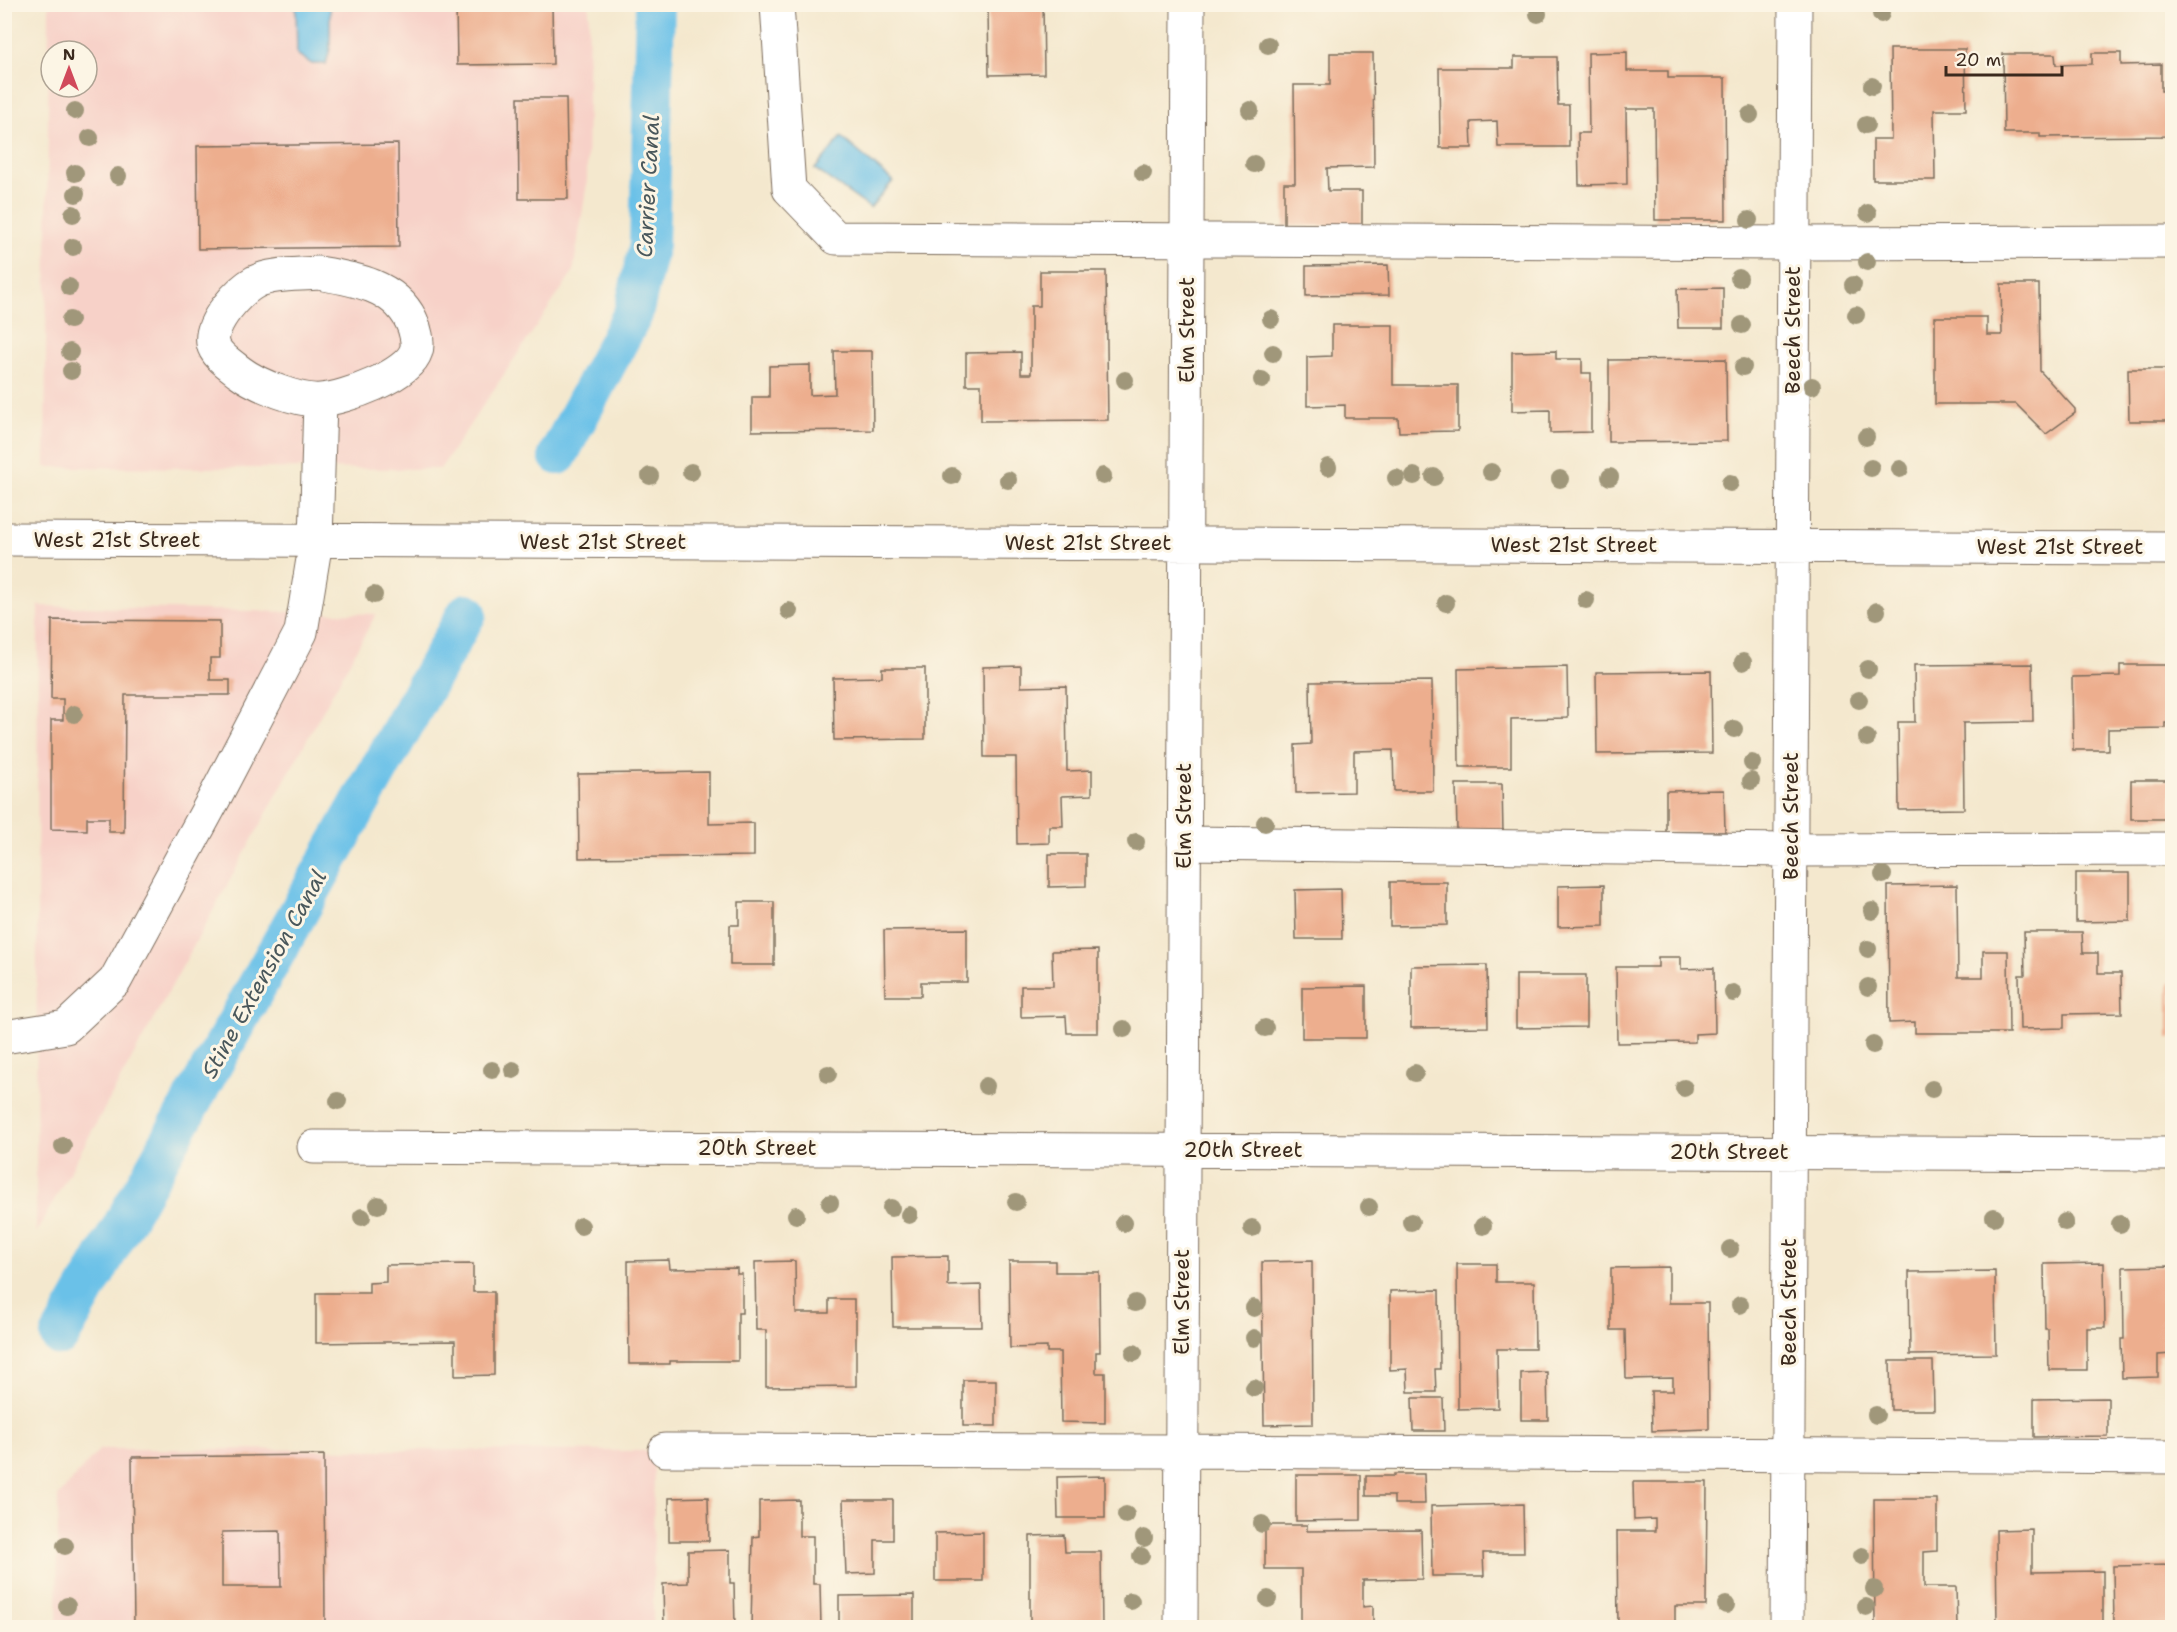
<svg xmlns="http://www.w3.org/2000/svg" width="2177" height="1632" viewBox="0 0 2177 1632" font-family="'Shantell Sans',sans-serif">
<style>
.built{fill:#f7d1c8;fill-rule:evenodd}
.water{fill:#6bc1e8;stroke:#537683;stroke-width:1.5}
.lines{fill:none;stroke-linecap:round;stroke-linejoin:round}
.canal{stroke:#6bc1e8;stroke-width:40}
.building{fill:#edae8e;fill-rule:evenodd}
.minor-casing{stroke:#7c6c5c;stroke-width:35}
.minor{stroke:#fff;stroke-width:33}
.tree{fill:#a0977a}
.labels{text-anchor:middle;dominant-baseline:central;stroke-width:6;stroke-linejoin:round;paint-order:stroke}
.street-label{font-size:21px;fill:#3b2a1e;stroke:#fcf5e5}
.water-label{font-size:22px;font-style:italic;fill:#49575b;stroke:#fcf5e5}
</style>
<rect width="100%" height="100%" fill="#fcf5e5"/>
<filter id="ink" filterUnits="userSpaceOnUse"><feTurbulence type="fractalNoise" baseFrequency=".0167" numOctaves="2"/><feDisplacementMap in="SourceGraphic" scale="12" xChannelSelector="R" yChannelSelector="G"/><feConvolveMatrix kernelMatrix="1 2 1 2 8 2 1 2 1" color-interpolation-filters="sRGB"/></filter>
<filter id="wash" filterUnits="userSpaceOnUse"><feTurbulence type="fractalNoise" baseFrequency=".008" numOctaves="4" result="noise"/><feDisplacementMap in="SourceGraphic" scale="24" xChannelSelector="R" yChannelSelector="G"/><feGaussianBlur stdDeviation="1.35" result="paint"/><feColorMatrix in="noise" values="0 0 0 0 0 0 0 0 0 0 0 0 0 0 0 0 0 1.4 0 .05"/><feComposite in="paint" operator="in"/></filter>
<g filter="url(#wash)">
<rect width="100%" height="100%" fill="#f4e8ce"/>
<path class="built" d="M49 5H589L587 183 573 272 440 469 45 467ZM51 51H87V87H51Z
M38 606 376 614 36 1233Z
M100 1449 654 1451 653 1627 57 1628 58 1496Z"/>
<path class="water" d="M296 5H330V49L326 64H312L297 54Z
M841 137 893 181 870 208 815 169Z"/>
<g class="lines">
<path class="canal" d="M558 455 633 314 649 245 655 4
M60 1336 467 613"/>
</g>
<g id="blocks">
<path class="building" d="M456 4H552L553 64 457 65Z
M922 4H1043L1044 74 989 75 988 8H922Z
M1890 49H1965L1966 110H1934L1935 180H1873V139H1891Z
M1627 52V71H1668V78H1725L1726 220H1655L1654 109H1626L1627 184 1579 185 1578 133H1589L1588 53Z
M1330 53H1373L1374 167 1327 168 1328 191H1362V225L1284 226V183H1295L1294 85H1330Z
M2092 53H2121V65L2161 64V91H2172V136L2040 137V133H2004L2003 54H2055L2056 65 2092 64Z
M1514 57H1557L1558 105H1569V147H1498L1497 121 1471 122 1472 148H1440L1439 68H1514Z
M518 98H566L568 199H519Z
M398 144 399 247 198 249 197 146Z
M1388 265 1389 295 1306 296V266Z
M1040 271H1106L1108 420 981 421V385H966V353L1021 352V374H1031V306H1040Z
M2001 284H2039L2040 371 2075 409V413L2046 434 2016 404H1935V317H1987V335H2002Z
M1723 288V328H1678L1677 289Z
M1332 325H1393V385H1458V431L1399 432 1398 418H1345V405L1307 406V357L1332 356Z
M834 351H872L873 430 752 431V397H769V366L810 365V395L835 394Z
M1556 351V359H1582V373H1591V432L1550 433V410L1512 411V352Z
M2170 352H2172V421H2129L2128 369H2170Z
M1726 359 1727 441 1609 442V360Z
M52 620 220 621V658H210V680H230V695H125L124 832H109V818H87V830L51 829V720H63V699H51Z
M2032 664 2033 722 1963 723 1964 809 1899 810 1898 722H1915L1914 665Z
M2120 665H2167V692H2172V723H2165V728L2108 729V750H2073L2072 677 2120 676Z
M1021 666V687L1066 686 1067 771 1092 770V795L1062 796 1063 826H1049V843L1017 844 1016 757H984L983 667Z
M1567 667 1568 718 1511 719V767H1459L1458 669Z
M882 668H925V739L834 740 833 678 882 677Z
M1711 671 1712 753 1597 754 1596 672Z
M1432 681 1433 791H1394L1393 750 1354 751V792L1296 793 1295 745 1311 744 1310 682Z
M709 772V824L754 823V856L579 858 578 774Z
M2131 780H2172V819H2131Z
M1456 784H1502L1503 833H1457Z
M1724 790 1725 832H1666V791Z
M1049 854H1086V886L1049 887Z
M2076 873H2130V921L2076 922Z
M1390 882H1447V925L1390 926Z
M1604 885V926L1558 927V886Z
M1957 885 1958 977H1983V951H2008L2009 1033H1915V1022L1889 1023 1888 886Z
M1341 889 1342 939H1296L1295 890Z
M739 902H774V965H730V925H739Z
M967 929V982H921V996H885L884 930Z
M2024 932H2082L2083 953H2098V973H2121L2122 1013 2064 1014V1028L2020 1029 2019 975H2025Z
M1098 950V1033H1067L1066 1016 1021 1017V986H1053L1052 951Z
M1658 957H1681V969L1714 968 1715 1033 1695 1034V1042L1617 1043 1616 967H1658Z
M1487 965 1488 1027 1411 1028V966Z
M1516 975H1586V1027L1516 1028Z
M2168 982H2172V1038H2168Z
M1366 986V1038H1302V987Z
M948 1256V1286L981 1285 982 1327H893L892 1257Z
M669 1260 670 1269 737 1268V1274H742V1313H738V1361H670V1364H629L628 1261Z
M795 1261 796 1313H829V1299H854V1313H856V1386L766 1387V1330H756L755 1262Z
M1009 1261H1055V1272H1099L1100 1352H1096V1373H1105V1423L1061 1422 1060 1352H1047V1347L1010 1348Z
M1312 1261 1313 1424 1264 1425 1262 1262Z
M2104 1263 2105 1328H2087V1370H2049L2048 1329H2045L2044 1264Z
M473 1264V1292H494V1375L455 1376V1341L316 1343V1293H369V1283L386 1282V1265Z
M1457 1264H1496V1282H1534L1535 1349H1497L1498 1408 1458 1409Z
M2172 1266V1354L2158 1355V1377L2122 1378 2121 1339H2124L2123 1267Z
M1669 1267V1303H1708L1709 1429 1652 1431 1651 1391H1673V1378L1626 1379 1625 1330H1611V1268Z
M1995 1271 1996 1354 1910 1355 1909 1272Z
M1439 1290 1440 1369H1435L1436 1392H1408L1407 1369 1390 1370V1291Z
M1890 1361H1933L1934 1410H1891Z
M1547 1372 1548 1420H1521V1373Z
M963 1380H996V1426H963Z
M1412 1398H1443L1444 1431H1413Z
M2108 1398V1436L2034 1437V1399Z
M324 1455 325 1628H134L132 1457ZM280 1531 281 1587H222V1532Z
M1394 1474H1424L1425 1504H1394V1496H1366V1476H1394Z
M1296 1475H1361V1520L1296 1521Z
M1105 1476V1518H1058L1057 1477Z
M1633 1482H1707L1706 1606H1675V1628H1618L1617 1531H1655V1519L1634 1520Z
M708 1497 709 1541H669V1498Z
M1874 1499H1937V1551L1924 1552V1587H1956L1957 1628H1875Z
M799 1500V1536H813V1584H820L821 1628H751L753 1537 759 1536V1501Z
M843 1500H893V1540H875V1573L846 1574Z
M1523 1504 1524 1553H1483L1484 1576H1432L1431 1506Z
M1265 1525H1307V1531L1421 1530 1422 1579 1363 1580V1607L1373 1606V1628H1301V1569H1265Z
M2032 1529V1572L2103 1571V1628H1997L1996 1530Z
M983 1532V1581H935V1533Z
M1064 1535 1065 1552H1101L1102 1628H1030V1536Z
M730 1550V1583H734L735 1628H664L663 1584 688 1583V1551Z
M2172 1565V1628L2114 1626 2113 1566Z
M914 1595V1628H839V1596Z"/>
</g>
</g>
<g filter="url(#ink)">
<use href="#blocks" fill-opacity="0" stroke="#7c6c5c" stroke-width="1.5"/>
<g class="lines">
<defs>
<path id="minor" d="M777 4 789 189 836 238 1794 243 2172 242
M318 273C354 279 394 285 411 320 415 328 419 343 416 351 408 376 345 398 321 400 300 402 257 385 240 372 231 365 215 355 213 343 209 323 239 291 255 282 273 273 299 275 318 273Z
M4 539 2172 548
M1184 843 1791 850 2172 849
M4 1037 66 1027 115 981 216 795 301 632 316 541 320 401
M314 1147 2172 1154
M665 1450 1182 1451 2172 1457
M1181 1628 1188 4
M1787 1628 1795 4"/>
</defs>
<use href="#minor" class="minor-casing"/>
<use href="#minor" class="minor"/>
</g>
<g class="tree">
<circle cx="1538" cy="14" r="9"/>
<circle cx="1881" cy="14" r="9"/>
<circle cx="1268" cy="45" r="9"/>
<circle cx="1872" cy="86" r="9"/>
<circle cx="1250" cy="110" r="9"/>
<circle cx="75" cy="111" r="9"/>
<circle cx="1750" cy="115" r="9"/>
<circle cx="1866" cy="125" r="9"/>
<circle cx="90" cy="138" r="9"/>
<circle cx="1254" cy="164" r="9"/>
<circle cx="75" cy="173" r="9"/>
<circle cx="1143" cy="173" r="9"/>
<circle cx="118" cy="176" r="9"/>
<circle cx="76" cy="194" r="9"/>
<circle cx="1868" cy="213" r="9"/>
<circle cx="73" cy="214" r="9"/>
<circle cx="1749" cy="220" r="9"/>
<circle cx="73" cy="247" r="9"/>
<circle cx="1867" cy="262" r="9"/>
<circle cx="1739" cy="278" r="9"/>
<circle cx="1853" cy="285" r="9"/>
<circle cx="69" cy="287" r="9"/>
<circle cx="1856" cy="315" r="9"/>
<circle cx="1271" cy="319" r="9"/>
<circle cx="70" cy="320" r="9"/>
<circle cx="1742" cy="325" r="9"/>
<circle cx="70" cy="352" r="9"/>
<circle cx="1273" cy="353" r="9"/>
<circle cx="1743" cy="367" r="9"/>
<circle cx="71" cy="371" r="9"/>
<circle cx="1125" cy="380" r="9"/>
<circle cx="1262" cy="380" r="9"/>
<circle cx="1812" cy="386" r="9"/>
<circle cx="1866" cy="437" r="9"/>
<circle cx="1328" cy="467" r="9"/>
<circle cx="1871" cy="468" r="9"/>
<circle cx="1900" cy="469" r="9"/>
<circle cx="691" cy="472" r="9"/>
<circle cx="1491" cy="472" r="9"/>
<circle cx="650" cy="476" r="9"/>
<circle cx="952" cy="476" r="9"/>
<circle cx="1103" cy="476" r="9"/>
<circle cx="1414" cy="476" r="9"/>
<circle cx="1434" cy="477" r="9"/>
<circle cx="1610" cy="477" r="9"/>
<circle cx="1396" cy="478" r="9"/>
<circle cx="1560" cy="479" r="9"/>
<circle cx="1008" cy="480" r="9"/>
<circle cx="1730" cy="483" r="9"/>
<circle cx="374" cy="595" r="9"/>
<circle cx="1586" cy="600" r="9"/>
<circle cx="1446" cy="603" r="9"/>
<circle cx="789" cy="611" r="9"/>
<circle cx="1877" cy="611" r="9"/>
<circle cx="1743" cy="662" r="9"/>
<circle cx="1868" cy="669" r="9"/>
<circle cx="1859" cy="700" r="9"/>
<circle cx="74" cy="714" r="9"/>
<circle cx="1734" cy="729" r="9"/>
<circle cx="1867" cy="738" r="9"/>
<circle cx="1752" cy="763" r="9"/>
<circle cx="1751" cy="781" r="9"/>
<circle cx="1265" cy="823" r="9"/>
<circle cx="1136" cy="842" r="9"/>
<circle cx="1883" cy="875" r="9"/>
<circle cx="1872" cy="911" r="9"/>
<circle cx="1868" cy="949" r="9"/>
<circle cx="1868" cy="987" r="9"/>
<circle cx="1733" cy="993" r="9"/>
<circle cx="1265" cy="1028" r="9"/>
<circle cx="1124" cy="1029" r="9"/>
<circle cx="1873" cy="1045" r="9"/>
<circle cx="492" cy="1070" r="9"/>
<circle cx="513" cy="1070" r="9"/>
<circle cx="1415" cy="1073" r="9"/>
<circle cx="828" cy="1074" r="9"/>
<circle cx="986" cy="1086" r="9"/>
<circle cx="1684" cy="1088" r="9"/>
<circle cx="1932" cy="1089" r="9"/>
<circle cx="338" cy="1101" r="9"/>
<circle cx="63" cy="1146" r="9"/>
<circle cx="1016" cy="1202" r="9"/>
<circle cx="830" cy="1203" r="9"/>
<circle cx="378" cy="1205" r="9"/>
<circle cx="1369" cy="1207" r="9"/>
<circle cx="891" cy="1208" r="9"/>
<circle cx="796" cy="1215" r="9"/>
<circle cx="909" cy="1215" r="9"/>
<circle cx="362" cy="1217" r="9"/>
<circle cx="1994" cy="1217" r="9"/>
<circle cx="1411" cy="1222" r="9"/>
<circle cx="2065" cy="1222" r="9"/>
<circle cx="1124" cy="1223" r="9"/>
<circle cx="2120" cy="1224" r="9"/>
<circle cx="581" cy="1226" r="9"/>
<circle cx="1483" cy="1226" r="9"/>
<circle cx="1252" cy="1228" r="9"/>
<circle cx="1730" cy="1249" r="9"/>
<circle cx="1135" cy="1303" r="9"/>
<circle cx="1740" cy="1305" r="9"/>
<circle cx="1254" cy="1308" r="9"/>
<circle cx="1254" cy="1338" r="9"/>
<circle cx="1134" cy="1353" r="9"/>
<circle cx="1254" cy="1388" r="9"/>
<circle cx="1876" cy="1415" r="9"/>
<circle cx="1126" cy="1515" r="9"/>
<circle cx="1262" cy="1524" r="9"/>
<circle cx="1144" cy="1538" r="9"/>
<circle cx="65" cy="1546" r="9"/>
<circle cx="1141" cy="1556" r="9"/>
<circle cx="1862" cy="1556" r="9"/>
<circle cx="1874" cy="1589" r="9"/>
<circle cx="1268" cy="1599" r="9"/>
<circle cx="1131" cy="1601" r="9"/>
<circle cx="1726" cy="1605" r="9"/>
<circle cx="67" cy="1606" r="9"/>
<circle cx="1866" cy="1607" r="9"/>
</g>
</g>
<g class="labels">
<g class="street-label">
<text transform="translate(1187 330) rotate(-90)">Elm Street</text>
<text transform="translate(1793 330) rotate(-90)">Beech Street</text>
<text x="117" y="540">West 21st Street</text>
<text x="603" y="542">West 21st Street</text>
<text x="1088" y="543">West 21st Street</text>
<text x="1574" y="545">West 21st Street</text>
<text x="2060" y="547">West 21st Street</text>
<text transform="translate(1184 816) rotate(-90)">Elm Street</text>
<text transform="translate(1791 816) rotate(-90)">Beech Street</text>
<text x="757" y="1148">20th Street</text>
<text x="1243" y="1150">20th Street</text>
<text x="1729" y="1152">20th Street</text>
<text transform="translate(1182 1302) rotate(-90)">Elm Street</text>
<text transform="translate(1789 1302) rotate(-90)">Beech Street</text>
</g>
<g class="water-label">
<text transform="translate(648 186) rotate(-87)">Carrier Canal</text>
<text transform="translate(264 974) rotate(-61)">Stine Extension Canal</text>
</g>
</g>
<rect width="2177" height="1632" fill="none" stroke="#fcf5e5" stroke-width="24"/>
<g transform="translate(69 69)"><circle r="28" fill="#fcf5e5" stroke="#afa495" stroke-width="1.5"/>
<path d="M0-4.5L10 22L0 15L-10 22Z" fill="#d1495b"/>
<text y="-9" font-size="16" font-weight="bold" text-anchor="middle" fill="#3b2a1e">N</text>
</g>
<path d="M1946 66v9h116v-9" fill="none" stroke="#3b2a1e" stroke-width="3"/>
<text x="1955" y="66" font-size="18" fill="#3b2a1e" stroke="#fcf5e5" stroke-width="4.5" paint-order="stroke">20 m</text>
</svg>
